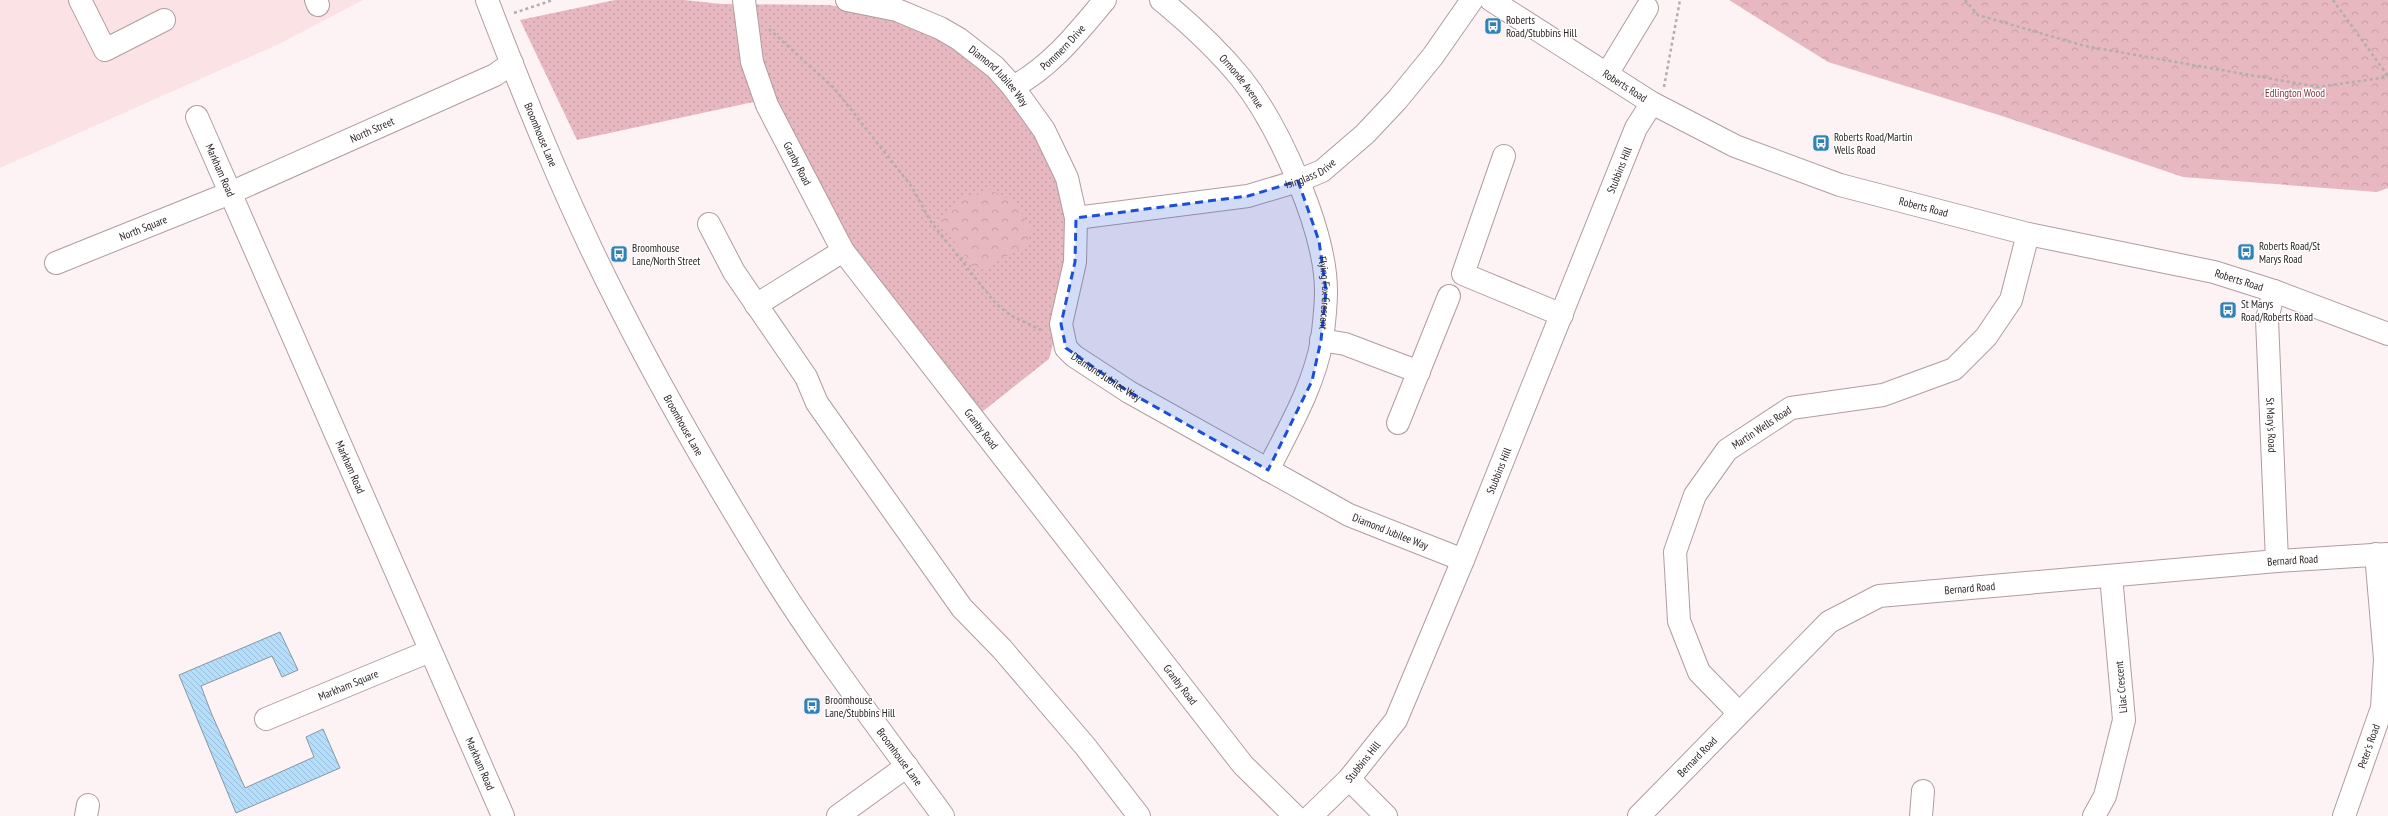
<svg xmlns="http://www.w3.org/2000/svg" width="2388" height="816" viewBox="0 0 2388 816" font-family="'PT Sans Narrow',sans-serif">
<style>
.built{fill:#fbe2e5}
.grass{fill:url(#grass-dots)}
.forest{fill:url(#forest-crowns)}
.building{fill:url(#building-back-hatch);stroke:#8696a2}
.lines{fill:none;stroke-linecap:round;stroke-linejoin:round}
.minor-casing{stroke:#b19c9f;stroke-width:24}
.path{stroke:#b5acad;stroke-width:2.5;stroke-dasharray:3 3;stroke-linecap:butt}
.minor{stroke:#fff;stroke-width:22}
.marked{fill:#1d4ed8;fill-opacity:0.2;stroke:#1d4ed8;stroke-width:3;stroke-dasharray:8 5;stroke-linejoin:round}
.labels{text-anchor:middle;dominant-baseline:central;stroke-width:3;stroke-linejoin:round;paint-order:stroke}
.poi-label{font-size:11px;fill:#2c2425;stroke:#fff;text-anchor:start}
.street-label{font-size:11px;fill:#2c2425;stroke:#fff}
.park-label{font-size:11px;fill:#833848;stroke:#fff}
</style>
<defs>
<pattern id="grass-dots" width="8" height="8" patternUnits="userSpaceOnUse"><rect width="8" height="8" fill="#e7b8bf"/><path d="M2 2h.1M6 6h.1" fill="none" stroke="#c69ea4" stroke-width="1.8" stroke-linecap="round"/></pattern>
<pattern id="forest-crowns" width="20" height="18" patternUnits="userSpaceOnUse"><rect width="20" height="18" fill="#e7b8bf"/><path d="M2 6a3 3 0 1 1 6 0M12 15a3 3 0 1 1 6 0" fill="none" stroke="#c69ea4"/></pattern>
<pattern id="building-back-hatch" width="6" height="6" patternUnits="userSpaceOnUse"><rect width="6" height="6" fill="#b4defc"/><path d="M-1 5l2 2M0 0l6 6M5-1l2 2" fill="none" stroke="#9bbed8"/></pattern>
</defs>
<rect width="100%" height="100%" fill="#fdf3f4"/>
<path class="built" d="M0 0H363L279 44 0 168Z"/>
<path class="grass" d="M615 0H684L722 4 829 5 903 18 978 60 1025 114 1074 211 1058 325 1049 359 982 412 850 248 772 98 577 140 520 20Z"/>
<path class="forest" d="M1729 0H2388V188L2377 192 2183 177 2002 116 1828 62Z
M989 189 1014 202 1031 228 1026 246 977 272 939 221 959 199Z"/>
<path class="building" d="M280 632 298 670 282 677 272 656 201 686 212 715 245 788 314 757 306 737 323 729 340 768 236 813 179 675Z"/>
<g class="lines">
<defs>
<g id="minor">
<path d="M80 0 105 50 164 20"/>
<path d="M316 0 318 5"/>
<path id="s1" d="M487 0C527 104 569 208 620 307 666 398 718 487 772 574 824 657 885 736 943 816"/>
<path id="s2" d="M744 0 752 62 767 105 843 251 1243 765 1295 816"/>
<path id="s3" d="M847 0 897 10 940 28 959 39 995 67 1013 87 1044 130 1067 178 1076 218 1075 262 1061 324 1066 348 1074 356 1129 392 1349 515 1463 560"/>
<path id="s4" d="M1161 0C1189 23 1218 50 1241 78 1279 126 1326 230 1326 291 1326 307 1324 324 1322 340 1314 386 1289 428 1268 470"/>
<path id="s5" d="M1491 0 1652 103 1735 146 1840 185 2028 234 2214 272 2274 291 2388 334"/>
<path d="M1607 74 1647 8"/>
<path id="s6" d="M1013 87C1052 66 1077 33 1105 0"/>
<path id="s7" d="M197 117 503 816"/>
<path d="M1504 156 1463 274 1562 315"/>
<path id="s8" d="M1076 218 1248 196 1298 181 1322 171 1365 134 1397 100 1433 56 1472 0"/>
<path d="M709 224 734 272 806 377 817 403 962 608 1002 649 1085 746 1139 816"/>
<path id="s9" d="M56 263 230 193 495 75 512 63"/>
<path id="s10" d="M2274 291 2267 319 2277 561"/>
<path d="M756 305 843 251"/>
<path d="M1321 340 1345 344 1419 372"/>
<path d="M1398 423 1449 296"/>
<path id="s11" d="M1739 713 1699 672 1679 621 1675 552 1695 495 1727 450 1791 408 1883 395 1954 369 1986 337 2011 300 2028 234"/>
<path id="s12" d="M266 719 430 651"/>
<path d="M1349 779 1386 816"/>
<path d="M86 816 88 805"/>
<path d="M838 816 907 766"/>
<path id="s13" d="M1311 816 1349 779 1396 720 1463 560 1636 128 1652 103"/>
<path id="s14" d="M1639 816 1829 622 1879 596 2277 561 2388 554"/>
<path d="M1921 816 1923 791"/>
<path d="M2094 816 2105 796 2124 720 2111 576"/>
<path id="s15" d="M2344 816 2382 708 2385 659 2376 554"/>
</g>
</defs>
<use href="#minor" class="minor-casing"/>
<path class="path" d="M1965 0 1978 15 2085 46 2318 87 2388 77
M2333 0 2388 76
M514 13 553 0
M769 29 834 88 912 187 931 222 996 304 1010 315 1041 330
M1664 87 1680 0"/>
<use href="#minor" class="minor"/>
</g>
<path class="marked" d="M1298 181 1319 241 1326 291 1321 340 1312 381 1268 470 1129 392 1066 348 1061 324 1075 262 1076 218 1248 196Z"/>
<defs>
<symbol id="bus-square" viewBox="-11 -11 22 22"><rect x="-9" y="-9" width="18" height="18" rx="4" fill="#3182b3" stroke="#fff"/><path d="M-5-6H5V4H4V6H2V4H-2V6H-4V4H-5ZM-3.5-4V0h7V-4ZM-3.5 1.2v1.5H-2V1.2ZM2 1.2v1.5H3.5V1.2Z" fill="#fff"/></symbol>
</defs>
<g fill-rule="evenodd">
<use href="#bus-square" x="1483" y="16" width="20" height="20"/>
<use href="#bus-square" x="1811" y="133" width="20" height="20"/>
<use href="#bus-square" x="2236" y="242" width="20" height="20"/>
<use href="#bus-square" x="609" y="244" width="20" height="20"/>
<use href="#bus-square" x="2218" y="300" width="20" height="20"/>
<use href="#bus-square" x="802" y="696" width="20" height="20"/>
</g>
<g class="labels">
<g class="poi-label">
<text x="1506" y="20">Roberts<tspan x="1506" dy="13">Road/Stubbins Hill</tspan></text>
<text x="1834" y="137">Roberts Road/Martin<tspan x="1834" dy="13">Wells Road</tspan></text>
<text x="2259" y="246">Roberts Road/St<tspan x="2259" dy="13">Marys Road</tspan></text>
<text x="632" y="248">Broomhouse<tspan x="632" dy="13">Lane/North Street</tspan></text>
<text x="2241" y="304">St Marys<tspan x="2241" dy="13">Road/Roberts Road</tspan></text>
<text x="825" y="700">Broomhouse<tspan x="825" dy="13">Lane/Stubbins Hill</tspan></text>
</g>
<g class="street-label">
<text stroke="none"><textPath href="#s6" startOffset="64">Pommern Drive</textPath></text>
<text stroke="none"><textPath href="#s3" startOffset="174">Diamond Jubilee Way</textPath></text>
<text stroke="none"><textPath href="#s4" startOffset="115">Ormonde Avenue</textPath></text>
<text stroke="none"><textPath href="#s5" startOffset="159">Roberts Road</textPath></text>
<text stroke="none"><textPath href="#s9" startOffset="343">North Street</textPath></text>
<text stroke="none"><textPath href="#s1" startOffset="145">Broomhouse Lane</textPath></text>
<text stroke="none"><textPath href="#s2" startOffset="174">Granby Road</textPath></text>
<text stroke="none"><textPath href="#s7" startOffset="58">Markham Road</textPath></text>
<text stroke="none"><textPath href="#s13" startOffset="722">Stubbins Hill</textPath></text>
<text stroke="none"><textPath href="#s8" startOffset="240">Isinglass Drive</textPath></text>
<text stroke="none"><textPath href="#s5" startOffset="483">Roberts Road</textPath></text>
<text stroke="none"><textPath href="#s9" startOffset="94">North Square</textPath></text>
<text stroke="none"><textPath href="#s5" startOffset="807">Roberts Road</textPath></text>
<text stroke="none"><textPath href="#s4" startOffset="346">Flying Fox Crescent</textPath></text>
<text stroke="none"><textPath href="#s3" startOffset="521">Diamond Jubilee Way</textPath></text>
<text stroke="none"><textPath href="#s1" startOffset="469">Broomhouse Lane</textPath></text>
<text stroke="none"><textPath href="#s10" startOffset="135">St Mary's Road</textPath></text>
<text stroke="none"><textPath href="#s11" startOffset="338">Martin Wells Road</textPath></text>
<text stroke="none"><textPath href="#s2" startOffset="498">Granby Road</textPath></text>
<text stroke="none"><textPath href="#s7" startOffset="382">Markham Road</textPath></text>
<text stroke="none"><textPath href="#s13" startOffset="398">Stubbins Hill</textPath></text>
<text stroke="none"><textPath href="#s3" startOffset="845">Diamond Jubilee Way</textPath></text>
<text stroke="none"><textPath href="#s14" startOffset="743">Bernard Road</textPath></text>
<text stroke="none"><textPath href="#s14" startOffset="419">Bernard Road</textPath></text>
<text stroke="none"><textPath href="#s12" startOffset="89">Markham Square</textPath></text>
<text stroke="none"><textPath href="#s2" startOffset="822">Granby Road</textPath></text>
<text transform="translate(2121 687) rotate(-95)">Lilac Crescent</text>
<text stroke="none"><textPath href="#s15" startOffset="74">Peter's Road</textPath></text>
<text stroke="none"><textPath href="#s14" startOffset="83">Bernard Road</textPath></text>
<text stroke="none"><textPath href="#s1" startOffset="865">Broomhouse Lane</textPath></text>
<text stroke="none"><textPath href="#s13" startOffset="75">Stubbins Hill</textPath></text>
<text stroke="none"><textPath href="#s7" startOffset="706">Markham Road</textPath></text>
</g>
<g class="park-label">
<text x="2295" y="93">Edlington Wood</text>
</g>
</g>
</svg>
